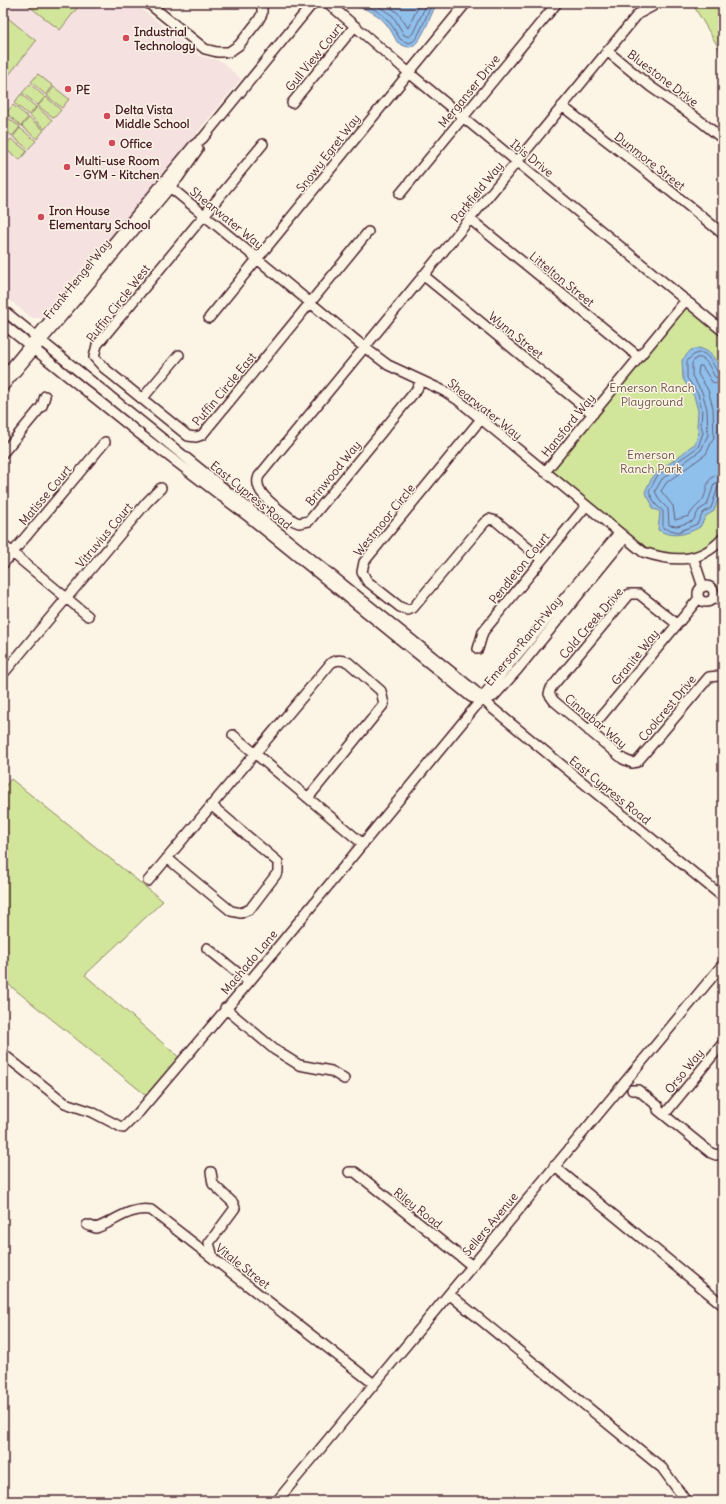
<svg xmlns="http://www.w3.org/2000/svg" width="726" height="1504" viewBox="0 0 726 1504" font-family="Delius,sans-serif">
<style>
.built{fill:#f5e1e0}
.green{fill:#d1e69b;stroke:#8e8263}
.water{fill:#8fbfeb;stroke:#737f9e}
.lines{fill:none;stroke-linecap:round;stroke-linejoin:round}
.shore{stroke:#665f78;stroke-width:1}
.minor-casing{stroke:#4a1f2b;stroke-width:12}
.minor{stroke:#fcf5e5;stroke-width:9}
.poi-dot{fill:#d1495b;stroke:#fcf5e5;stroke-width:1.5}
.labels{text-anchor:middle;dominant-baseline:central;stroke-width:3;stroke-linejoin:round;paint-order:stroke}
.poi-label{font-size:12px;font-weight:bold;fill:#4a1f2b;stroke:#fcf5e5;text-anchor:start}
.street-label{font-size:12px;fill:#4a1f2b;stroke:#fcf5e5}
.park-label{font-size:12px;fill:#6c5147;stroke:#fcf5e5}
</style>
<rect width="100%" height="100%" fill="#fcf5e5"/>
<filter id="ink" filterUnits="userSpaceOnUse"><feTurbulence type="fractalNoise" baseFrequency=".025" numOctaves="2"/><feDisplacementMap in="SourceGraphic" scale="8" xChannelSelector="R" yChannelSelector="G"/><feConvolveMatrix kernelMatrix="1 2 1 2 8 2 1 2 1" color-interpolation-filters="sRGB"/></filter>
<g filter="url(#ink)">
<path class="built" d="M3 3H134L200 56 221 61 241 79 110 239 95 253 42 318H32L3 295Z"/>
<path class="green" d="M25 3H81L60 30Z
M692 3H723V55Z
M3 14 36 41 8 76 3 71Z
M38 74 53 86 46 95 31 82Z
M30 84 45 97 38 105 22 93Z
M54 87 69 99 62 108 47 96Z
M21 94 36 107 29 115 14 103Z
M46 97 61 110 54 118 38 106Z
M13 105 28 117 21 126 6 113Z
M37 107 52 120 45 129 30 116Z
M4 115 20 127 12 136 3 128Z
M29 118 44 130 37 139 22 126Z
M20 128 36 141 28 149 13 137Z
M11 139 27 151 20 160 4 148Z
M684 306 692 308 723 333V532L710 545 689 556H664L641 547 551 470Z
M11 779 163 901 85 975 182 1060 152 1100 8 984H3V789Z"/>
<path class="water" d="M350 3H437C431 13 421 47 409 47 405 47 400 44 397 42 390 28 383 16 367 10 362 7 354 8 350 3Z
M699 348C716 353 713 361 723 371V486L714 511 706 516 700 527C685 535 673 538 658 530L660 512 657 510 652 509V504L645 492C656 466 663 470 682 454 687 450 689 447 695 444L699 432 697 426 698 411 694 396 683 379 682 360 691 350Z"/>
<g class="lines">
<path class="shore" d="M357 3C382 10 388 18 400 39 404 41 408 44 412 42 420 38 427 11 433 3
M374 3 393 16 404 35 409 37 413 33 427 3
M385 3 398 13 408 28 420 3
M723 374 718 373C710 358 703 343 687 361V378L698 394 702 410 701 425 703 433 698 447 657 476 649 492 656 505 663 511V528L678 532 697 524 703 513 711 508 718 487 723 485
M723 379 715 377C710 369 707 356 696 358L692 363V376L702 392 707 409 708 435 701 450 662 479 655 491 660 501 668 509 669 525 677 526 693 521 699 510 707 505 714 484 723 480
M723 385 712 382 702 366H699L698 374 708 390 713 408 714 437 706 454 667 482 661 491 673 506 675 520 689 516C692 510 696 507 701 502 710 492 702 475 723 474"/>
<defs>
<path id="minor" d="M148 3 205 49 217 52H229L239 45 258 21 262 14V3
M328 3 408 72 723 331
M607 51 651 87 699 120 723 139
M292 103 355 26
M562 106 647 172 723 234
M263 144 97 345 94 357 104 368 188 436 196 437 202 435 368 232
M164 182 364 347 388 365 444 391 458 400 643 552C673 562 700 564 723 538
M400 194 557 3
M470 219 639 357
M423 275 593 414
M3 310 475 691 492 708 723 897
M209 318 466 3
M3 324 141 435 250 518 471 697 482 701
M3 377 193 146 203 138 313 3
M421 381 417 389 309 521 299 523 294 521C282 511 251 493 259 476L638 14 653 6
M3 387 178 178 198 149
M142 399 179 355
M481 419 364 562 362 572 367 581 400 607 408 610 413 608 484 523 489 519 496 521 541 559
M3 453 42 406 45 396
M545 472 686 300
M3 545 88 616
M693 557 703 587
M3 564 105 442
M698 594a8 8 0 1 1 16 0a8 8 0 1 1-16 0Z
M714 595 723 603
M677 624 639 594H629L551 688 549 694 554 701 623 759 632 763 637 762 709 677 718 676 723 678
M478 649 483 632 586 506
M3 674 147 502 161 488
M482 701 487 691 619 533
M589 731 699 598
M233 735 363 844
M167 858 231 911 241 913 250 909 278 872V862L211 805
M148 881 331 663C337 659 341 660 348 662L381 691 384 704 308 798
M207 948 249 982
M225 1008 275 1050 299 1065 331 1071 344 1079
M3 1054 65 1103 92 1112 123 1128 139 1112 249 982 476 706 482 701 494 696 518 669 625 538
M632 1090H638L658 1106V1110L711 1153 716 1155 723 1153
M664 1115 723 1043
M554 1166 723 1305
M211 1172 213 1184 233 1203 235 1208 209 1243 213 1257
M349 1172H355L471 1265
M87 1225 96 1228C116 1221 129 1207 151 1210L374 1384
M449 1294 662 1468 686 1501
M277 1501 723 964"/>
</defs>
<use href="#minor" class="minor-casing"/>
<use href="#minor" class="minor"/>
</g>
</g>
<g class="poi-dot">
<circle cx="126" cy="38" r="4"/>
<circle cx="68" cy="89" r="4"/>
<circle cx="107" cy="116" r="4"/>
<circle cx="112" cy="143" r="4"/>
<circle cx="67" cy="167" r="4"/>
<circle cx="41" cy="217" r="4"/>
</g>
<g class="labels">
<g class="poi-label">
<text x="134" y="31">Industrial<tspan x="134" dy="14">Technology</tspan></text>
<text x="76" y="89">PE</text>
<text x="115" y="109">Delta Vista<tspan x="115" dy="14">Middle School</tspan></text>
<text x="120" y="143">Office</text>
<text x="75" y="160">Multi-use Room<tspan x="75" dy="14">- GYM - Kitchen</tspan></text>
<text x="49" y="210">Iron House<tspan x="49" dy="14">Elementary School</tspan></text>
</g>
<g class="street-label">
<text transform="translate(314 57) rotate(-51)">Gull View Court</text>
<text transform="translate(663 78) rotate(37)">Bluestone Drive</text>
<text transform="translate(469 91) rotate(-51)">Merganser Drive</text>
<text transform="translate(328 153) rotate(-52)">Snowy Egret Way</text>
<text transform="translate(532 158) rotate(39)">Ibis Drive</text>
<text transform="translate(650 161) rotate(38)">Dunmore Street</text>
<text transform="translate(477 192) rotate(-51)">Parkfield Way</text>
<text transform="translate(227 218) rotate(39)">Shearwater Way</text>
<text transform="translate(77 279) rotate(-51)">Frank Hengel Way</text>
<text transform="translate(562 279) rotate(39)">Littelton Street</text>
<text transform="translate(118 303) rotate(-52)">Puffin Circle West</text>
<text transform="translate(516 335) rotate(39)">Wynn Street</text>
<text transform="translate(224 389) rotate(-50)">Puffin Circle East</text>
<text transform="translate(485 409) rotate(38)">Shearwater Way</text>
<text transform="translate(568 425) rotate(-51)">Hansford Way</text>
<text transform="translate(333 473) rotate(-51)">Brinwood Way</text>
<text transform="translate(45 495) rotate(-50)">Matisse Court</text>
<text transform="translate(251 495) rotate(39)">East Cypress Road</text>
<text transform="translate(384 520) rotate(-51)">Westmoor Circle</text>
<text transform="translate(104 535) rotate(-50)">Vitruvius Court</text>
<text transform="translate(519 568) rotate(-51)">Pendleton Court</text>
<text transform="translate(591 623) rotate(-49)">Cold Creek Drive</text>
<text transform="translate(523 641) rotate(-50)">Emerson Ranch Way</text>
<text transform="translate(635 657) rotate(-51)">Granite Way</text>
<text transform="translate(667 708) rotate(-50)">Coolcrest Drive</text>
<text transform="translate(596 721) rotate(40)">Cinnabar Way</text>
<text transform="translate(610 790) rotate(39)">East Cypress Road</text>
<text transform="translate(249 962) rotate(-50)">Machado Lane</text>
<text transform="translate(684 1071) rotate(-51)">Orso Way</text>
<text transform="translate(418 1208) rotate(38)">Riley Road</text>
<text transform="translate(490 1224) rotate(-50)">Sellers Avenue</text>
<text transform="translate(243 1266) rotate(38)">Vitale Street</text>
</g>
<g class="park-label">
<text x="652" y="387">Emerson Ranch<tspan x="652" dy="14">Playground</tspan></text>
<text x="651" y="454">Emerson<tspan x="651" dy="14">Ranch Park</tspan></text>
</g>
</g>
<rect width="726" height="1504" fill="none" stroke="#fcf5e5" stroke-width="16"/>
<rect x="8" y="8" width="710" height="1488" fill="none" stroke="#4a1f2b" stroke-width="1.5" filter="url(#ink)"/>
</svg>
